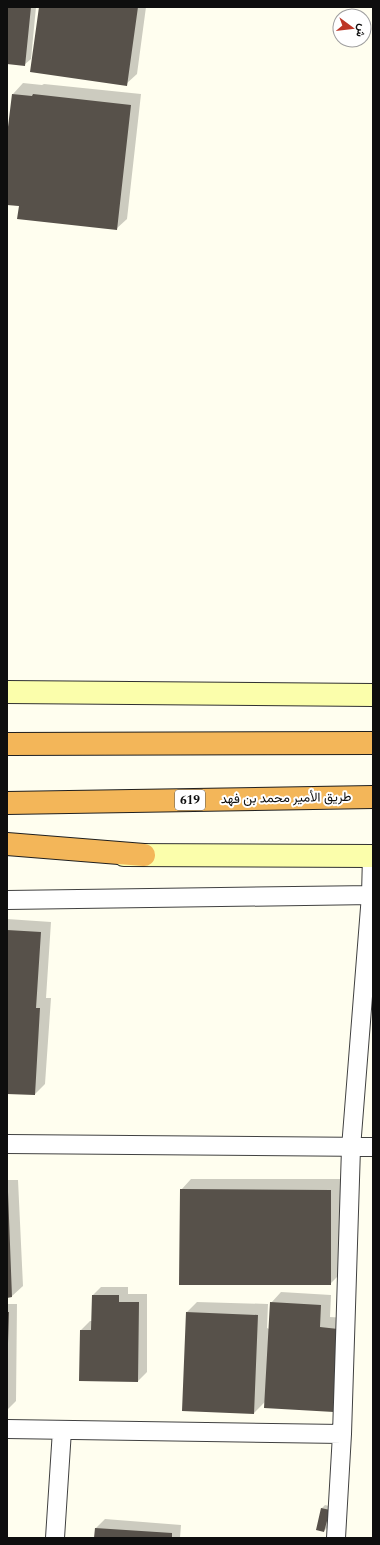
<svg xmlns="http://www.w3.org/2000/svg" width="380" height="1545" viewBox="0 0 380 1545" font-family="Spectral,Vazirmatn,serif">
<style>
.shadow{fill:#0003}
.building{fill:#57514a}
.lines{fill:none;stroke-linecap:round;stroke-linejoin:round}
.minor-casing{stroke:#414141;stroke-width:20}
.secondary-casing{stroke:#303030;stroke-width:24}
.motorway-casing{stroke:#1f1f1f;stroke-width:24}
.minor{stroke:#fff;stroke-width:18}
.secondary{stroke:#fbfeab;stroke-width:22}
.motorway{stroke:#f3b659;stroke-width:22}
.labels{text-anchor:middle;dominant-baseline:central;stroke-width:4;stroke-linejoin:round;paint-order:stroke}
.shield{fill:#fff;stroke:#565656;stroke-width:1}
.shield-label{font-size:12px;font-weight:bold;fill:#0e0e0e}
.street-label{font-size:13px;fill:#0e0e0e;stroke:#fff}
</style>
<rect width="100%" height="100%" fill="#fffeef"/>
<path class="shadow" d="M7 7H36L31 59 24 65 7 63Z
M40 7H146L137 74 126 84Z
M23 83 42 85 44 84 141 94 127 219 116 229 20 206 7 204V144L13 94Z
M7 919 51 922 46 998H51L45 1084 35 1094 7 1093Z
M191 1179H341V1273L330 1284 181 1190Z
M7 1180H18L23 1286 12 1296 7 1297Z
M101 1287H128V1294H147V1372L138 1381 81 1330 90 1321H92L93 1295Z
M281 1292 331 1295 330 1317 348 1318 254 1413 187 1312 197 1302 268 1304 267 1328 269 1329 271 1303Z
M7 1304H17L16 1401 7 1410Z
M325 1505 333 1507 327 1528 324 1531 317 1529 322 1508Z
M105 1519 181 1525 180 1538H95L96 1528Z"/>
<path class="building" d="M7 7H31L25 66 7 64Z
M39 7H138L127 86 30 72Z
M12 94 32 96 33 94 131 105 117 230 17 219 19 206 7 205V135Z
M7 930 41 932 36 1008H40L35 1095 7 1094Z
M180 1189 331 1190V1285H179Z
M7 1192H8L12 1297 7 1298Z
M92 1295H119V1302H139L138 1382 79 1381 80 1330H91Z
M270 1302 321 1305 320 1327 338 1329 334 1412 264 1408Z
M7 1312H9L8 1343H7Z
M186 1312 258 1315 254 1414 182 1411Z
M321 1508 330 1510 324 1532 316 1530Z
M95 1528 172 1533V1538H94Z"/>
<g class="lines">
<defs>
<path id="minor" d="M7 900 373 895
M7 1144 373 1147
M7 1429 342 1434
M55 1538 62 1430
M336 1538 342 1434 351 1148 371 895 372 856"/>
<path id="secondary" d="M7 692 373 695
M124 855 373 856"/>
<path id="motorway" d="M7 744 373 743
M7 803 373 797
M7 844 144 855"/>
</defs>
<use href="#minor" class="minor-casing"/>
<use href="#secondary" class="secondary-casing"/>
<use href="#motorway" class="motorway-casing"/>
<use href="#minor" class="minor"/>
<use href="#secondary" class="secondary"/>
<use href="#motorway" class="motorway"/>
</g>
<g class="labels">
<rect class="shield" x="175" y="790" width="30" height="20" rx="3"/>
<g class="shield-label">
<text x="190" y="800">619</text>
</g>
<g class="street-label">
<text transform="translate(286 798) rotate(-1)">طريق الأمير محمد بن فهد</text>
</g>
</g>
<rect width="380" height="1545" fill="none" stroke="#0e0e0e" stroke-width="16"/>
<g transform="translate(352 28) rotate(105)"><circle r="19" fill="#ffffff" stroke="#9f9f9f"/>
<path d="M0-3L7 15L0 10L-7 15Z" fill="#bd3526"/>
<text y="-6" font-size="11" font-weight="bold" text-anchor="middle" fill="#0e0e0e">ش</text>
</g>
</svg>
